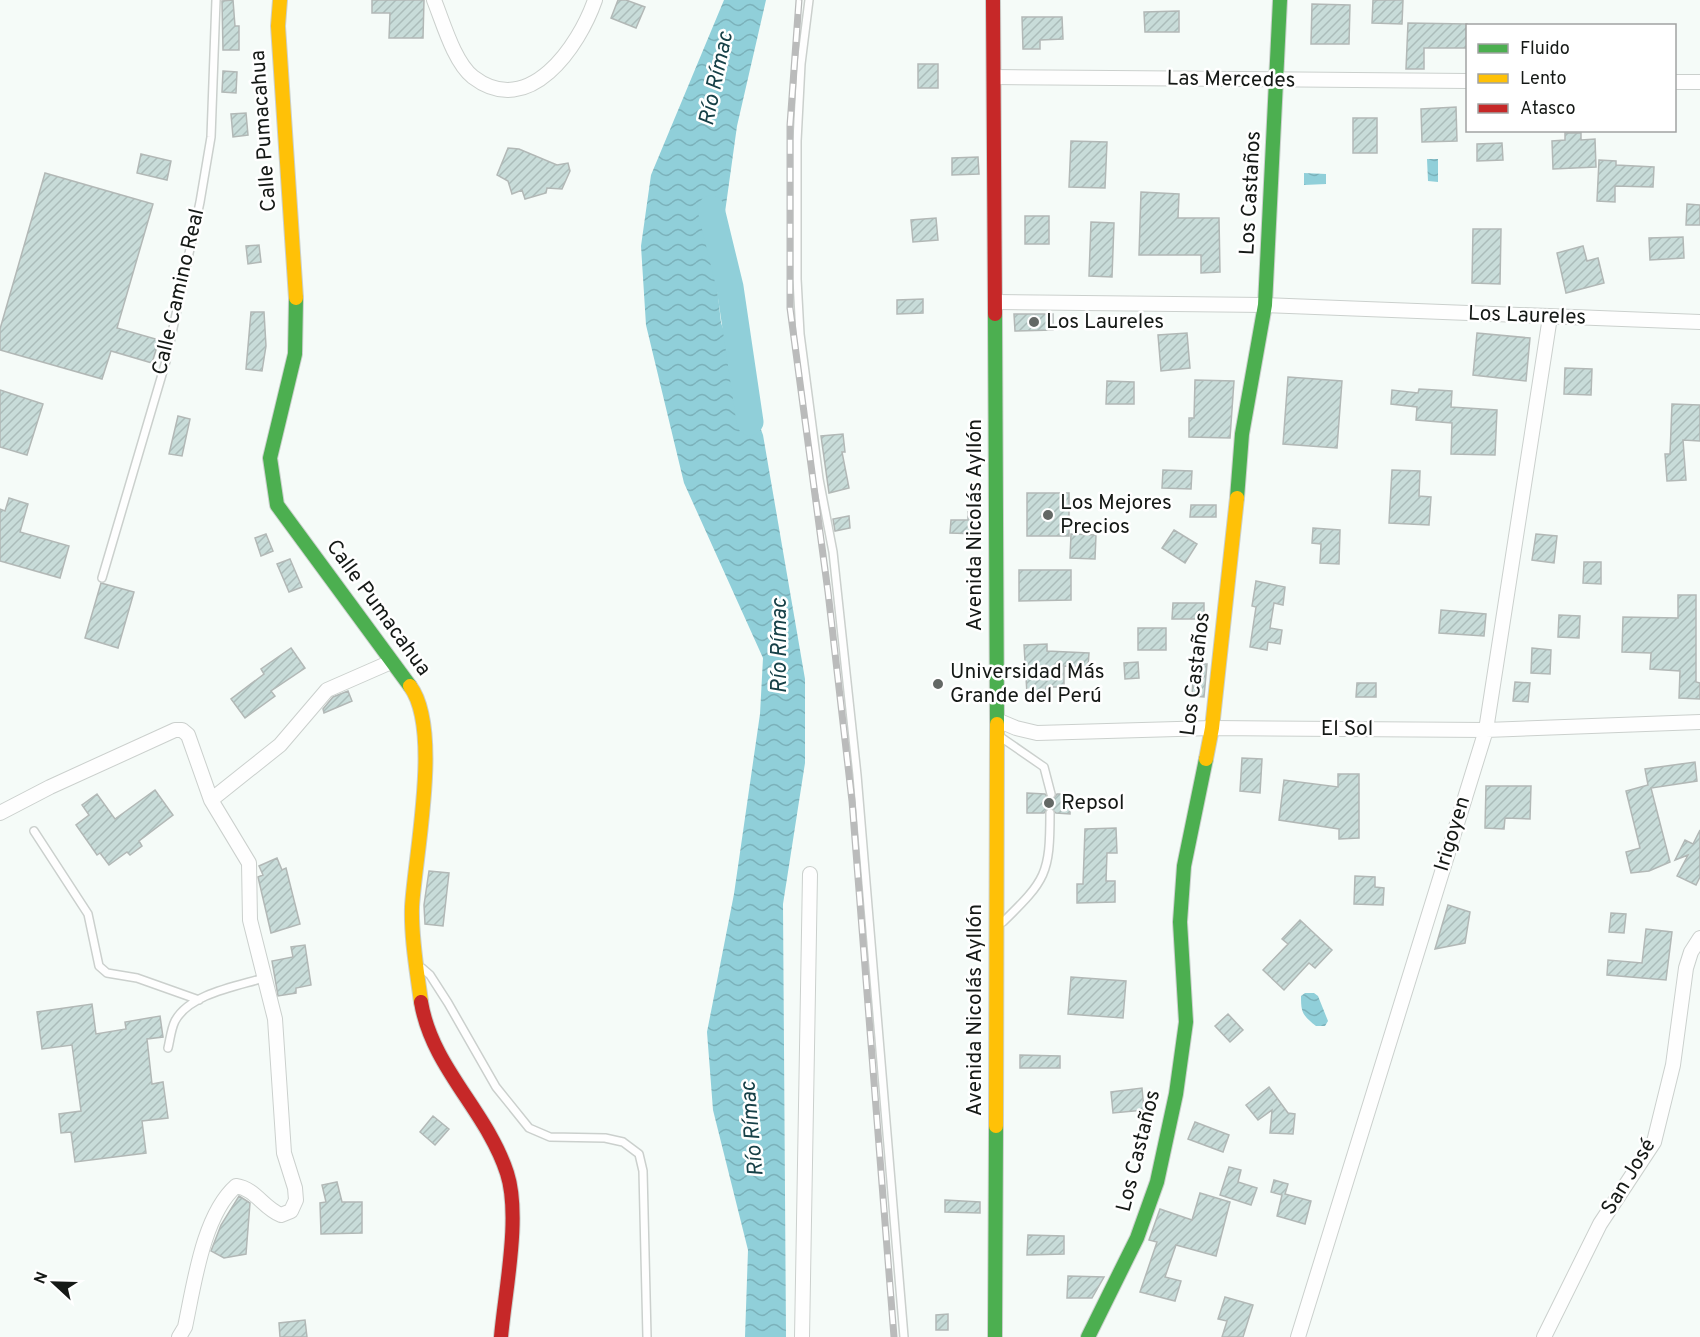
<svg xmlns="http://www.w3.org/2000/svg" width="1700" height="1337" viewBox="0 0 1700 1337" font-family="Overpass,sans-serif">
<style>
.water{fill:url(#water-waves)}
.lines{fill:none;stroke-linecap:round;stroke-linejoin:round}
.river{stroke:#90cfd9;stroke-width:27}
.building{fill:url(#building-hatch);stroke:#b2b8b6;stroke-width:1.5}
.lane-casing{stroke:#cbd0cd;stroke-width:10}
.street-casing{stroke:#cbd0cd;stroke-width:16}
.fast-casing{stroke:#cbd0cd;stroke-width:16}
.slow-casing{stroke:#cbd0cd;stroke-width:16}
.jam-casing{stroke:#cbd0cd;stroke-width:16}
.lane{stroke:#fefefe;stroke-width:7}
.street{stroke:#fefefe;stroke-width:14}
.fast{stroke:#4caf50;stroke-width:14}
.slow{stroke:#ffc107;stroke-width:14}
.jam{stroke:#c62828;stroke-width:14}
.rail-casing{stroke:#babbbb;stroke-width:7}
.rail{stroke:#fff;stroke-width:4.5;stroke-dasharray:14;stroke-linecap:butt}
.poi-dot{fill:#636865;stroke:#fff;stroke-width:2}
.labels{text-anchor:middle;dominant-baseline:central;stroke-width:5;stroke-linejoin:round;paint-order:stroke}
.street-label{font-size:21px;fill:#151916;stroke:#fff}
.poi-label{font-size:21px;fill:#151916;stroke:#fff;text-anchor:start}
.water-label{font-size:22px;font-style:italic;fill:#164047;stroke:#fff}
</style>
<defs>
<pattern id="water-waves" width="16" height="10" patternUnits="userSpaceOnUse" patternTransform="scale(1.5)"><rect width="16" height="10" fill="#90cfd9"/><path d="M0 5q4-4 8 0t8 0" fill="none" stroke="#7bb1ba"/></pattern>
<pattern id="building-hatch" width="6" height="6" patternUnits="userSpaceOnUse" patternTransform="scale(1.5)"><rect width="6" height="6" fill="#c8dcd9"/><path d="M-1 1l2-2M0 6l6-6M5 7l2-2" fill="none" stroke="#abbcba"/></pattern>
</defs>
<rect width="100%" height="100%" fill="#f5fbf8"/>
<path class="water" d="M724 0H766L737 126 716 277 721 323 763 435 805 679V763L783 904 786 1337H745L748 1250 713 1110 707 1032 734 894 760 714 763 658 684 483 646 325 641 246 651 175Z
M1427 159H1438V182L1428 181Z
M1304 173 1326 174V184L1304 185Z
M1305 993H1314L1318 996 1328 1021 1325 1026H1316C1302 1015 1301 1012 1301 996Z"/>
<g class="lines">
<path class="river" d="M711 209 730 287 750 422"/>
</g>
<path class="building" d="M233 0 235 26H239V50H223L222 1Z
M372 0H424L423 38H389L390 13H372Z
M618 0H626L645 7 636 28 611 18Z
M1373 0H1403L1402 24 1372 23Z
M1312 4 1350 5 1349 44H1311Z
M1179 11V32H1145L1144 12Z
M1022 17H1062L1063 39 1040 40V49H1023Z
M1408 23 1467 24V48H1424V69H1406Z
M918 64H938V88H918Z
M223 71 237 72 236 93 222 92Z
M1456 107 1457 141 1422 142 1421 109Z
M246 113 248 135 233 137 231 114Z
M1353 118H1377V153H1353Z
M1565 133H1581V140L1595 139 1596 167 1553 169 1552 141 1565 140Z
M1071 141 1107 142 1105 188 1069 187Z
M1502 143 1503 160 1477 161V144Z
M508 148 519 149 557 165 568 163 570 171 562 189 547 188 546 193 525 199 522 190 512 194 508 181 497 175Z
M141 154 171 161 167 180 137 173Z
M978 157 979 174 952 175V158Z
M1599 160 1616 161V165L1654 167 1653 187 1615 186V202L1597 201Z
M45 173 153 204 117 328 159 340 152 363 111 351 102 379 0 350V329Z
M1141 192 1179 194 1178 218H1219L1220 272 1201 273V255H1139Z
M1687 204 1700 205V225H1686Z
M1025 216H1049V244H1025Z
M936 218 938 240 913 242 911 220Z
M1091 222 1114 223 1112 277 1089 276Z
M1473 229H1501L1500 284 1472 283Z
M1683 237 1684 258 1650 260 1649 238Z
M259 245 261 262 248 264 246 246Z
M1583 246 1587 261 1598 258 1604 283 1566 293 1557 253Z
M923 299V313L897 314V300Z
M251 312H264L266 346 262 371 246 369Z
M1014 314H1053V330L1015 331Z
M1187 333 1190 368 1161 371 1158 335Z
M1477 333 1530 338 1526 381 1473 375Z
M1565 368 1592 369 1591 395 1564 394Z
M1288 377 1342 381 1337 448 1283 444Z
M1195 380 1234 381 1230 438 1189 437V418H1194Z
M1107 381 1134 382V404H1106Z
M1419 389 1452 391 1451 407 1497 410 1495 455 1451 454 1452 423 1416 420 1417 407 1391 404 1392 390 1418 393Z
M0 390 43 404 27 455 0 447Z
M1672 404 1700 405V441L1683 440 1686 480 1667 481 1665 454H1670Z
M178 416 190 419 182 456 169 454Z
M843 434 845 452H842L849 488 829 493 821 436Z
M1163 470 1192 471 1191 489 1162 488Z
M1392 470 1420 471 1419 496 1431 497 1429 525 1389 523Z
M1027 493H1069V536H1027Z
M9 498 28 504 20 532 69 546 60 578 0 561V509L5 511Z
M1191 505H1216V517H1190Z
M968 512 980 513 979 534 950 533 951 520H968Z
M849 516 850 528 835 531 833 519Z
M1313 528 1340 530 1339 564 1320 563 1321 544 1312 543Z
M1174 530 1197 544 1185 563 1162 548Z
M266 534 273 551 261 556 255 538Z
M1071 534 1096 535 1095 559 1070 558Z
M1536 534 1557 536 1554 563 1532 560Z
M290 559 302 587 289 592 277 564Z
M1584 562H1601V584L1583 583Z
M1019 570H1071V600L1019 601Z
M1256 581 1285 587 1283 605 1274 603 1270 628 1282 630 1280 644 1268 642 1267 650 1250 647 1256 607 1252 606Z
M101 583 134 592 118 648 85 638Z
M1678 595H1696V682L1700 683V699L1679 698 1680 671 1650 669 1651 653 1622 652 1623 617 1678 618Z
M1173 603H1204V619H1172Z
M1441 610 1486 614 1484 636 1439 633Z
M1559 615 1580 616 1579 638 1558 637Z
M1138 628H1166V650H1138Z
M1047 644V651L1089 653 1088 667 1064 666V687H1046V693L1027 694 1024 645Z
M291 648 305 668 271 691 275 696 245 718 231 699 264 674 261 669Z
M1532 648 1551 650 1550 674 1531 673Z
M1138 662 1139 678 1125 679 1124 663Z
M1194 664H1207L1204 697 1192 696Z
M1515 682 1530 683 1528 702 1513 701Z
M1357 683H1376V697H1356Z
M348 691 352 701 324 713 323 709 333 697Z
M1242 758 1262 759 1260 793 1240 791Z
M1695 762 1697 781 1651 788 1670 862 1649 871 1631 873 1626 852 1640 848 1626 791 1648 785 1645 769Z
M1338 774H1359V838L1339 839V829L1279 820 1284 780 1338 787Z
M1486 786H1531L1530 819 1505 818 1504 829 1485 828Z
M155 790 173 815 139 841 142 846 130 855 127 852 109 865 100 853 97 855 76 825 89 815 82 805 97 794 115 819Z
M1027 793 1045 794 1050 800 1054 798 1057 794H1070V814L1056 813 1049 807 1044 813H1027Z
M1116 828 1117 853H1107L1106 881H1115V902L1077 903V884H1083L1085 829Z
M1700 830V877L1696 885 1677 876 1688 855 1675 860 1685 840 1693 844Z
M277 858 282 870 286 868 300 924 271 933 258 877 263 875 259 866Z
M429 871 449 873 443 926 425 924 424 905Z
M1355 876 1375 877V887L1384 888 1383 905 1354 904Z
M1448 905 1470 912 1465 943 1435 949Z
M1611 913 1626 914 1624 933 1609 932Z
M1300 920 1332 950 1315 968 1309 963 1284 990 1263 970 1288 944 1282 939Z
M1646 929 1672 932 1666 980 1607 975 1608 960 1642 963Z
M305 945 311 985 296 988V993L278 996 272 961 293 957 291 947Z
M1071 977 1126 981 1123 1018 1068 1014Z
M92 1004 96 1034 126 1029 125 1022 160 1016 163 1037 147 1039 152 1084 163 1082 168 1118 142 1121 146 1153 75 1162 71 1132 61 1133 59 1114 81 1111 72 1045 42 1049 37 1012Z
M1228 1014 1243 1030 1230 1042 1215 1026Z
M1020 1055 1060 1056V1068H1020Z
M1269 1087 1288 1113 1295 1114 1293 1134 1270 1133 1272 1110 1258 1120 1246 1105Z
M1142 1088 1144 1110 1113 1113 1111 1092Z
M433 1116 449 1129 435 1145 420 1132Z
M1195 1122 1229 1135 1223 1152 1188 1139Z
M1229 1167 1241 1170 1238 1182 1257 1188 1251 1205 1220 1195Z
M1274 1180 1288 1184 1285 1194 1311 1201 1305 1224 1277 1216 1282 1195 1271 1192Z
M337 1182 342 1202H362V1233L321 1234 320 1203 326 1202 322 1185Z
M1200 1193 1230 1202 1216 1256 1176 1245 1165 1277 1181 1281 1175 1301 1140 1292 1157 1242 1149 1240 1160 1209 1192 1220Z
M239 1196 250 1203 246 1254 224 1258 211 1251 221 1225Z
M945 1200 980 1202V1213L945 1212Z
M1028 1235 1064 1236V1254L1027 1255Z
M1068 1276 1104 1277 1092 1298H1067Z
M1225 1297 1253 1305 1243 1337H1222L1227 1321 1218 1319Z
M948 1314V1330H936V1315Z
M305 1320 307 1337H280L279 1323Z"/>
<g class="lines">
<defs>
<path id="lane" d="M809 0 801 64 797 141V279L800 334 819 479 833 552 857 775 904 1337
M102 578 166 361 200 202 211 137 216 0
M1002 738 1044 767 1051 794
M34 831 88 914 99 966 107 973 137 978 199 1000
M1003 922C1046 880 1050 874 1050 813
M422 968 430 975 448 1003 496 1087 529 1128 550 1137 605 1138 623 1142 639 1154 643 1171 647 1337
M168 1048C170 1040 171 1029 175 1021 190 993 239 986 267 977"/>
<path id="street" d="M434 0C443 22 454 62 473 77 529 120 579 46 595 0
M994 77 1468 81
M1674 82H1700
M995 302 1265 305 1700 322
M997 720 1016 728 1037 733 1212 728 1486 730 1700 722
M211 800 280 745 327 690 391 662
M0 813 50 787 175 730H182L188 735 211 800 249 863 250 920 275 1019 284 1153 295 1188 296 1200 291 1211 281 1215C263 1208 256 1189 236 1186 203 1215 194 1285 185 1327L179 1337
M802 1337 810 874
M1298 1337 1486 730 1550 317
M1544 1337 1600 1224 1654 1142 1673 1065 1686 968 1691 952 1700 938"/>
<path id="fast" d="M296 298 295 354 270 458 277 505 410 686
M995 314 997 724
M1237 498 1242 434 1265 305 1280 0
M995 1337 996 1126
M1088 1337 1137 1238 1157 1182 1176 1094 1186 1022 1180 922 1184 866 1206 759"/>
<path id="slow" d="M280 0 278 26 296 298
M410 686C442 729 415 854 412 907 411 938 417 971 421 1002
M1206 759 1212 728 1237 498
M996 1126 997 724"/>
<path id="jam" d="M993 0 995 314
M421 1002C432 1068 487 1111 507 1173 521 1216 505 1291 501 1337"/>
</defs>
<use href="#lane" class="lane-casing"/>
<use href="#street" class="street-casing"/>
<use href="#fast" class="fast-casing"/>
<use href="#slow" class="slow-casing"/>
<use href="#jam" class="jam-casing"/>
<use href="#lane" class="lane"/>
<use href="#street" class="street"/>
<use href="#fast" class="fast"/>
<use href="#slow" class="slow"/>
<use href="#jam" class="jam"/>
<defs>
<path id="rail" d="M799 0 790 125V308L828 592 852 801 894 1337"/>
</defs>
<use href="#rail" class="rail-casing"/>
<use href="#rail" class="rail"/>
</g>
<g class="poi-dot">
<circle cx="1034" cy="322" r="6"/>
<circle cx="1048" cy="515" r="6"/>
<circle cx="938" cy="684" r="6"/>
<circle cx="1049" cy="803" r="6"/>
</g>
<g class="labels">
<g class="street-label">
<text transform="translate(1231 80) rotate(1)">Las Mercedes</text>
<text transform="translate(264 131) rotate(-94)">Calle Pumacahua</text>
<text transform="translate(1251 193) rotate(-87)">Los Castaños</text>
<text transform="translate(179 292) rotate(-77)">Calle Camino Real</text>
<text transform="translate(1527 316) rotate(2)">Los Laureles</text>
<text transform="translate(975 525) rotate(-90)">Avenida Nicolás Ayllón</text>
<text transform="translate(378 608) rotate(54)">Calle Pumacahua</text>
<text transform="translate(1196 674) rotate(-83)">Los Castaños</text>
<text x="1347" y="729">El Sol</text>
<text transform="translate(1453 834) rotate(-73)">Irigoyen</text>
<text transform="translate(975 1010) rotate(-90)">Avenida Nicolás Ayllón</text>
<text transform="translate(1139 1151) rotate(-76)">Los Castaños</text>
<text transform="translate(1629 1177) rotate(-59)">San José</text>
</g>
<g class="poi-label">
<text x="1046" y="322">Los Laureles</text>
<text x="1060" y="503">Los Mejores<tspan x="1060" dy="24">Precios</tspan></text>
<text x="950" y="672">Universidad Más<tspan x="950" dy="24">Grande del Perú</tspan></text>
<text x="1061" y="803">Repsol</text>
</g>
<g class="water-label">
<text transform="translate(717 79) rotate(-78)">Río Rímac</text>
<text transform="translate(780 646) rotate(-90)">Río Rímac</text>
<text transform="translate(753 1129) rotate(-95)">Río Rímac</text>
</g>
</g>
<rect x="1466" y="24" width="210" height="108" fill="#ffffff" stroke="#a1a3a2" stroke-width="1.5"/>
<rect x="1478" y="44" width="30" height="9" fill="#4caf50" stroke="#a1a3a2" stroke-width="1.5"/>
<text x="1520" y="54" font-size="18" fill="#151916">Fluido</text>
<rect x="1478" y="74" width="30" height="9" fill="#ffc107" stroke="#a1a3a2" stroke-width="1.5"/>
<text x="1520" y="84" font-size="18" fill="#151916">Lento</text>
<rect x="1478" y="104" width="30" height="9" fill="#c62828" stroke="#a1a3a2" stroke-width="1.5"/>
<text x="1520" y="114" font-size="18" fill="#151916">Atasco</text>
<g transform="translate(54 1283) rotate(292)" stroke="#ffffff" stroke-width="4.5" paint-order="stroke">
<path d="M0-4.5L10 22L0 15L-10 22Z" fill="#151916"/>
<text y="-9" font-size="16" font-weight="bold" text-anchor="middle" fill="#151916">N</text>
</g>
</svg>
